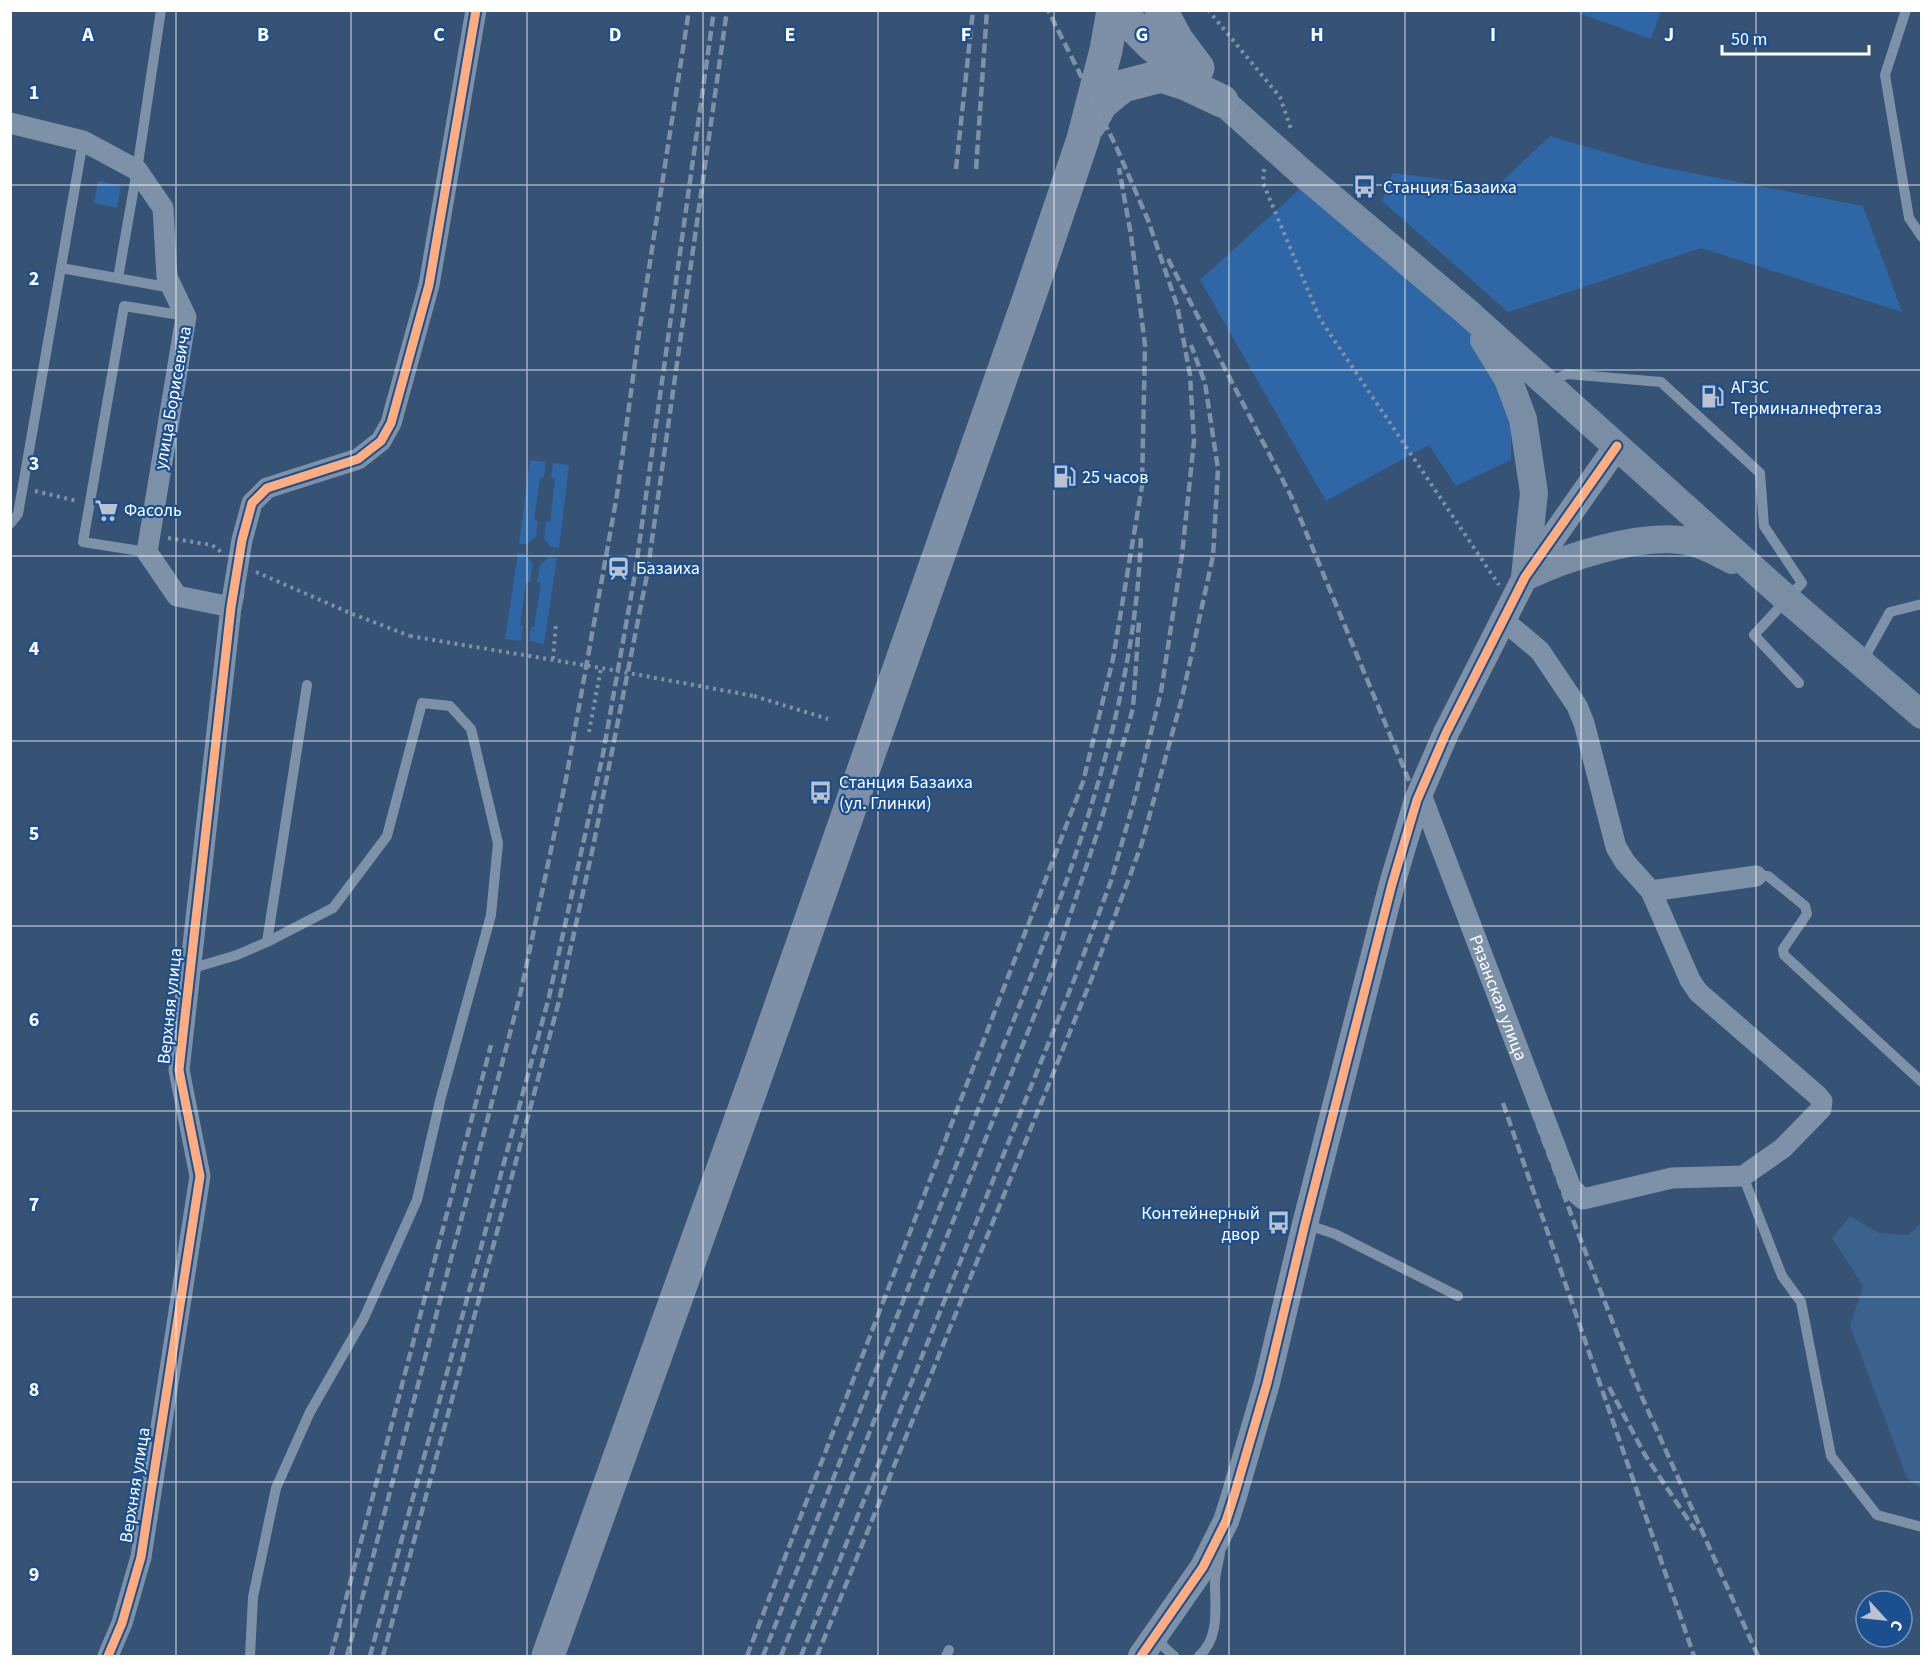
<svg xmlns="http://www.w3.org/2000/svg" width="1932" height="1667" viewBox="0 0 1932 1667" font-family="'Source Sans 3',sans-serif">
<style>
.green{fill:#2f66a5}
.water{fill:#3b618d}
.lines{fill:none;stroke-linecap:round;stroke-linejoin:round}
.path{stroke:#7d92a8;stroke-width:4;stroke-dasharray:3 4.5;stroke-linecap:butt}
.service{stroke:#7d92a8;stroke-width:10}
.minor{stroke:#7d92a8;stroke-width:21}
.tertiary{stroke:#7d92a8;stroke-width:26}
.secondary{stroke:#798da4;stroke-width:28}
.trunk{stroke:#7e90a7;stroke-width:33}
.rail{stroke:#7e92a7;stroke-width:4.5;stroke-dasharray:10 4.5;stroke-linecap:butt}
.path-bridge{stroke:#7d92a8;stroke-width:4;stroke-dasharray:3 4.5;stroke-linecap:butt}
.cycleway-casing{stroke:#1b4f8f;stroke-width:13}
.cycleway{stroke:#ffac80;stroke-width:9}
.grid{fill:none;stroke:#fff;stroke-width:1.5;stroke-opacity:0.55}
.labels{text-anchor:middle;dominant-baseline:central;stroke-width:4.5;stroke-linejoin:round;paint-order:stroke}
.poi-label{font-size:18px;fill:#fff;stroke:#1b4f8f;text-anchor:start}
.street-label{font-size:18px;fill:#fff;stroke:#1b4f8f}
.grid-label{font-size:20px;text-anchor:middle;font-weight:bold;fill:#fff;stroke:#1b4f8f;stroke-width:4.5;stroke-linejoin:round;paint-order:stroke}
</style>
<rect width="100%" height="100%" fill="#365274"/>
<path class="green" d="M1573 11 1661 10V11L1651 39Z
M1550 136 1646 164 1863 206 1902 312 1701 248 1508 312 1382 201 1393 173 1497 186Z
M98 181 121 185 117 208 94 203Z
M1302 187 1464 323 1511 408V460L1456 486 1429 445 1326 501 1200 280Z
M530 460 546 462 544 478H540L534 520 538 521 536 537 526 544H519Z
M553 463 569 465 559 548 551 547 544 538 546 521 550 522 555 479 551 478Z
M518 553 525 554 533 564 530 582H526L520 625 523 626 521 641 505 639Z
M549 557 557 558 544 644 529 641 531 627H534L541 583 537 582 540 565Z"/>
<path class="water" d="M1850 1216 1879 1233 1908 1235 1921 1223V1489L1907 1478 1850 1326 1863 1286 1832 1238Z"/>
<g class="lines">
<path class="path" d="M1208 10 1280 97 1292 132
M1264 169 1263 183 1320 319 1499 585
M35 491 77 501
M168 538 212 545 221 552
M256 572 350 613 410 636
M553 659 556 623
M754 696 828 719
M589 732 601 668"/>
<path class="service" d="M1906 10 1885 75 1909 218 1922 237
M61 268 172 288
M118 278 137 170 161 10
M1549 382 1567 374 1661 382 1760 473 1764 526 1802 583 1754 635 1799 683
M10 524 18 514 83 141
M147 552 83 542 124 306 186 316
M1862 662 1890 612 1922 604
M1756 876H1768L1805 906 1807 914 1783 949 1784 955 1922 1082
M190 969 237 955 267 942 307 685
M1743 1176 1782 1276 1801 1302 1831 1456 1877 1515 1922 1527
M1305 1224 1335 1234 1458 1296
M1157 1636 1164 1647 1174 1656
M250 1656 253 1597 276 1488 310 1412 364 1318 417 1200 441 1097 491 915 498 843 471 729 450 706 422 703 387 836 333 908 267 942
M946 1656 949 1650
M1199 1656C1220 1638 1215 1608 1215 1583 1215 1574 1218 1563 1220 1554"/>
<g class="minor">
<path d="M10 123 83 141 137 170 163 208 167 277 186 317 147 552 177 596 231 607 234 593"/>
<path d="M1502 619 1540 651 1577 706 1584 723 1616 847 1625 862 1651 891 1756 876"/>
<path id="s1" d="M1420 792 1571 1188 1583 1199 1672 1178 1743 1176 1783 1148 1821 1109 1822 1101 1818 1096 1698 992 1690 980 1651 891"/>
<path d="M108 1656 122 1623 141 1557 200 1176 179 1070 231 607 242 540 252 503 267 488 358 459 381 441 391 423 429 285 476 10"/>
</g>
<path class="tertiary" d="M1141 1656 1203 1567 1226 1521 1234 1496 1267 1383 1305 1224 1392 884 1417 800 1446 733 1525 577 1617 446"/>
<path class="secondary" d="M1222 101 1307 177 1467 312 1788 600 1922 715
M1484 340 1508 379 1523 419 1534 493 1525 577
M1525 577C1566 557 1635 535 1681 540 1699 542 1716 552 1732 560"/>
<path class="trunk" d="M1117 10 1152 45 1195 79
M1161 10 1177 40 1198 68
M1090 124 1101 104 1123 86 1161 76 1186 84 1222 101
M548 1656 756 1076 1028 301 1083 139 1106 50 1113 10"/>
<path class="rail" d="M956 169 973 10
M976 169 987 10
M1168 259 1291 496 1417 800 1578 1233 1641 1395 1758 1656
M1503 1103 1694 1656
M1609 1387 1645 1455 1695 1530
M331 1656 491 1045
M347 1656 521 991 566 779 617 495 639 333 689 10
M370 1656 549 997 603 754 635 574 714 10
M383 1656 559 1001 593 847 647 575 727 10
M747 1656 1083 782 1113 659 1142 486 1145 345 1131 235 1119 168
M763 1656C834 1477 905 1297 975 1117 1048 933 1135 734 1141 534
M781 1656 1050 976 1100 825 1133 708 1139 621
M801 1656 1074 980 1111 881 1134 801 1161 692 1182 555 1194 441 1190 375 1177 305 1148 220 1115 144 1048 10
M817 1656 1091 980 1141 846 1182 698 1213 556 1218 469 1205 383 1191 345"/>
<path class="path-bridge" d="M410 636 601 668 754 696"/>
<defs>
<path id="cycleway" d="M108 1656 122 1623 141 1557 200 1176 179 1070 231 607 242 540 252 503 267 488 358 459 381 441 391 423 429 285 476 10
M1141 1656 1203 1567 1226 1521 1234 1496 1267 1383 1305 1224 1392 884 1417 800 1446 733 1525 577 1617 446"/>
</defs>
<use href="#cycleway" class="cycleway-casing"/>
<use href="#cycleway" class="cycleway"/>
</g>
<path class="grid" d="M176 10V1656M351 10V1656M527 10V1656M703 10V1656M878 10V1656M1054 10V1656M1229 10V1656M1405 10V1656M1581 10V1656M1756 10V1656M10 185H1922M10 370H1922M10 556H1922M10 741H1922M10 926H1922M10 1111H1922M10 1297H1922M10 1482H1922"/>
<defs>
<symbol id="bus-bare" viewBox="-9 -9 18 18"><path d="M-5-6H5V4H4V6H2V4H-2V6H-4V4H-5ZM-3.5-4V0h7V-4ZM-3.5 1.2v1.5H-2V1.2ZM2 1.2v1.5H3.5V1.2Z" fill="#b9c2ce" stroke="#1b4f8f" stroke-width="2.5" paint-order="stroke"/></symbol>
<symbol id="fuel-bare" viewBox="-9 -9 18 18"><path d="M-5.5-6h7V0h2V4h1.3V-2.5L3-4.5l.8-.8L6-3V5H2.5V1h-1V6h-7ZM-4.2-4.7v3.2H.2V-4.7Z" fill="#b9c2ce" stroke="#1b4f8f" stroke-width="2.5" paint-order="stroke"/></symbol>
<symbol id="supermarket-bare" viewBox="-9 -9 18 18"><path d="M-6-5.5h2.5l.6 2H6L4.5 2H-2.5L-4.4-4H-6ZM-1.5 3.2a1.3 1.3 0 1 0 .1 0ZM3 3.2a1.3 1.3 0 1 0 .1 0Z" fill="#b9c2ce" stroke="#1b4f8f" stroke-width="2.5" paint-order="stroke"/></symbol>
<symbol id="station-bare" viewBox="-9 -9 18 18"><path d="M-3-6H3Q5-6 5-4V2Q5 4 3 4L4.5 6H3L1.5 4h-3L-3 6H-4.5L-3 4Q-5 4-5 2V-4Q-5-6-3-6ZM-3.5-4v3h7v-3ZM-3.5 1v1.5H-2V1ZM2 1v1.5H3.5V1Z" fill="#b9c2ce" stroke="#1b4f8f" stroke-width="2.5" paint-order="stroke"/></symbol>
</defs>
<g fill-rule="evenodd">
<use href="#bus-bare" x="1348" y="170" width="33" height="33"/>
<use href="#fuel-bare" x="1696" y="380" width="33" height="33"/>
<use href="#fuel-bare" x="1048" y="460" width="33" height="33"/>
<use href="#supermarket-bare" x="90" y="494" width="33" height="33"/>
<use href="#station-bare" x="602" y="552" width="33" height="33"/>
<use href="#bus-bare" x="804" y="776" width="33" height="33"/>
<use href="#bus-bare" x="1262" y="1206" width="33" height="33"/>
</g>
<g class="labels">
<g class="poi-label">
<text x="1383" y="187">Станция Базаиха</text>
<text x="1731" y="387">АГЗС<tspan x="1731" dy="21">Терминалнефтегаз</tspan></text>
<text x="1082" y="477">25 часов</text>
<text x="124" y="510">Фасоль</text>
<text x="636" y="568">Базаиха</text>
<text x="839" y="782">Станция Базаиха<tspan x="839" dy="21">(ул. Глинки)</tspan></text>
<text x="1260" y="1213" text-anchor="end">Контейнерный<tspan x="1260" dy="21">двор</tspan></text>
</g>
<g class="street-label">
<text transform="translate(173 398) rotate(-80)">улица Борисевича</text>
<text stroke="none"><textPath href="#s1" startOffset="220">Рязанская улица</textPath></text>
<text transform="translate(170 1006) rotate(-84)">Верхняя улица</text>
<text transform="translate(135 1485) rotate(-81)">Верхняя улица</text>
</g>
</g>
<g class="grid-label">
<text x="88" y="41">A</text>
<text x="263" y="41">B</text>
<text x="439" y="41">C</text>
<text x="615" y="41">D</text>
<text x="790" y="41">E</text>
<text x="966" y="41">F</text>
<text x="1142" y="41">G</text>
<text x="1317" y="41">H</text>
<text x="1493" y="41">I</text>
<text x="1669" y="41">J</text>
<text x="34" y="99">1</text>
<text x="34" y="285">2</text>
<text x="34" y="470">3</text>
<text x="34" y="655">4</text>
<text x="34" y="840">5</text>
<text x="34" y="1026">6</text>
<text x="34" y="1211">7</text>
<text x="34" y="1396">8</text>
<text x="34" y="1581">9</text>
</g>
<rect width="1932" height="1667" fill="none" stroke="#ffffff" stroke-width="24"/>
<g transform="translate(1884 1619) rotate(117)"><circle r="28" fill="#1b4f8f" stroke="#7695bc" stroke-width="1.5"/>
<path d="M0-4.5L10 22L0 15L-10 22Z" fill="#b9c2ce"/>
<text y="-9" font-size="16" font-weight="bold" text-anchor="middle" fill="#ffffff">С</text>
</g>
<path d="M1722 45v9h147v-9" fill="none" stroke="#ffffff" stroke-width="3"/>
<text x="1731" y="45" font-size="18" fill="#ffffff" stroke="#1b4f8f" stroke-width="4.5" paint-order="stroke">50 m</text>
</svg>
